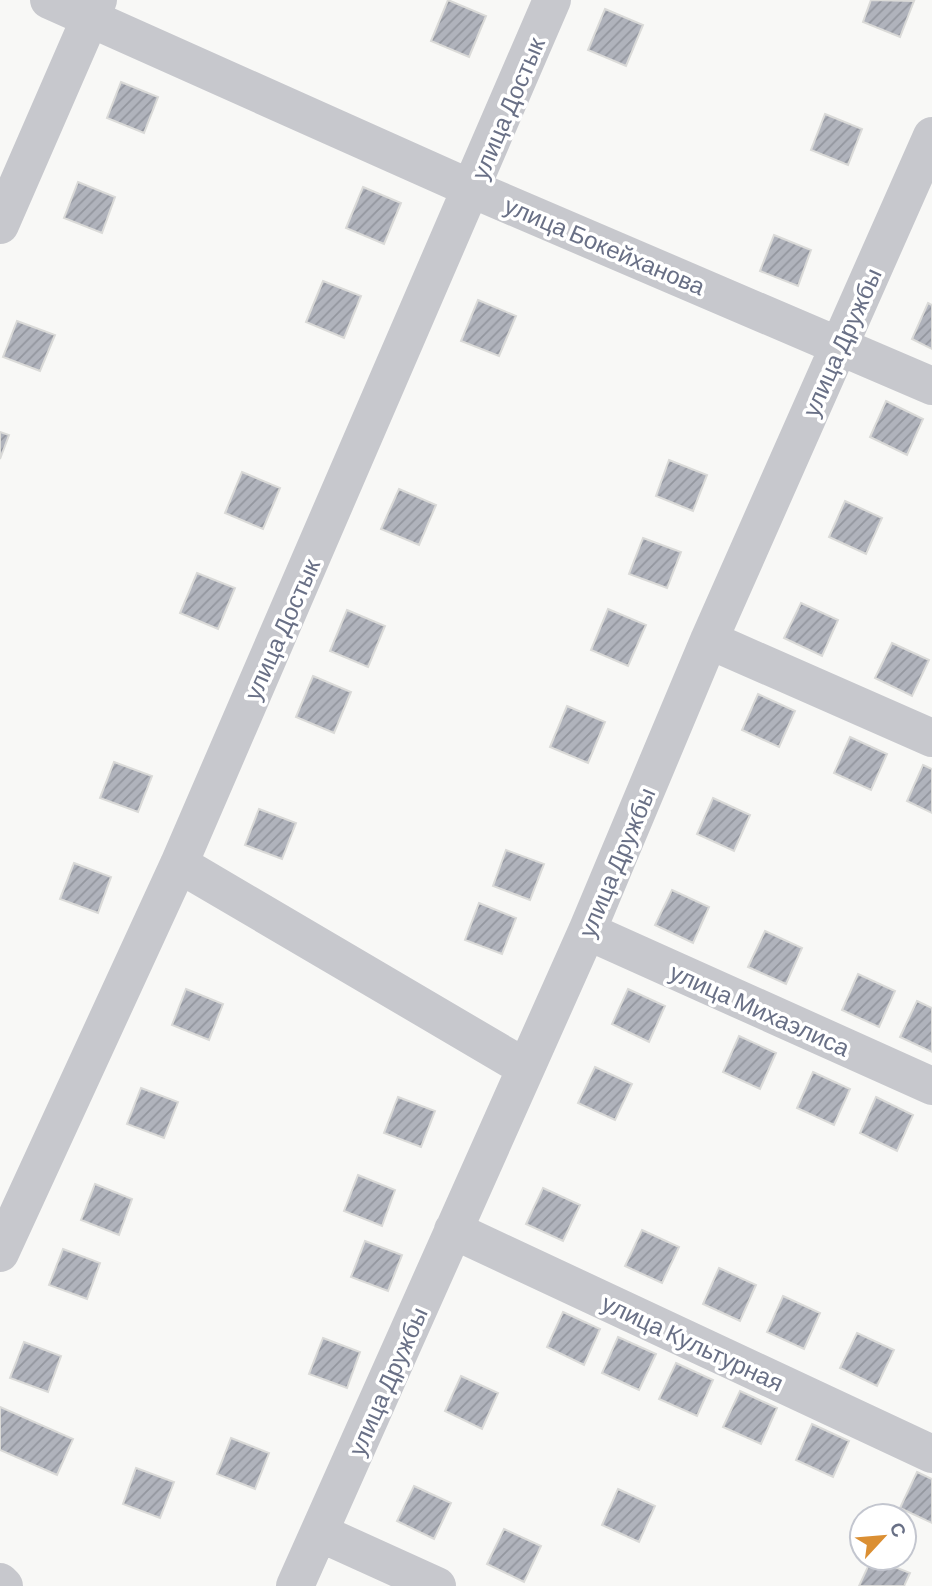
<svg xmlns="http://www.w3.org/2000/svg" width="932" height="1586" viewBox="0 0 932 1586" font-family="Barlow,sans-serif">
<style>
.building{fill:url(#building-hatch);stroke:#dadad8;stroke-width:2}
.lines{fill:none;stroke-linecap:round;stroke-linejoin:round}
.minor{stroke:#c7c8cd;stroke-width:38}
.labels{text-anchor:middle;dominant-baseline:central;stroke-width:7;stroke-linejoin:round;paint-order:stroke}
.street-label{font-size:24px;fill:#697086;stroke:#fff}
</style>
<defs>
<pattern id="building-hatch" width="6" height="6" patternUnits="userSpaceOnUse" patternTransform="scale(1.75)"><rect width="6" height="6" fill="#b0b3bc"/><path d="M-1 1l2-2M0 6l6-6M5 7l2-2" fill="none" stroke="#93969e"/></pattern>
</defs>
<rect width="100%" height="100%" fill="#f8f8f6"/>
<path class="building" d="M448 0 486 16 469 57 431 41Z
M871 0 914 1 900 37 863 22Z
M605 9 643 25 626 66 588 50Z
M121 82 158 97 144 133 107 118Z
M825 114 862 129 848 165 811 150Z
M78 182 115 197 102 233 64 218Z
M363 187 401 203 384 244 346 228Z
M774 235 811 250 798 286 760 271Z
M323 281 361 296 344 338 306 322Z
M478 300 516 316 499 356 461 341Z
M928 303 932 305V349L912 339Z
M17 321 55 335 40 371 3 357Z
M886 401 923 419 907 455 870 437Z
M0 432 9 435 0 459Z
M669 460 707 475 693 511 656 496Z
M242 472 280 488 263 529 225 513Z
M399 489 436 505 419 545 381 529Z
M845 501 882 518 866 554 829 537Z
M643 538 681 552 667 588 629 574Z
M197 573 235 588 218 629 180 613Z
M801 603 838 620 822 656 784 638Z
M608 609 646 625 628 666 591 650Z
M347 610 385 626 368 667 330 651Z
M892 643 929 660 912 696 875 678Z
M313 676 351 692 334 733 296 717Z
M758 694 795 711 779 747 742 730Z
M567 706 605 722 588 763 550 747Z
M850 737 887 754 871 790 834 773Z
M114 762 152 776 138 812 100 798Z
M923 765 932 769V813L907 801Z
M713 798 750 815 734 851 697 834Z
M259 809 296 823 282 859 245 845Z
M506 850 544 864 530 900 493 886Z
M74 863 111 877 98 913 60 899Z
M672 890 709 907 693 943 655 925Z
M479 903 516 918 502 954 465 940Z
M765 931 802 948 786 984 748 967Z
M858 974 895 991 879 1027 842 1010Z
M186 989 223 1004 209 1040 172 1025Z
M628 989 665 1006 649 1042 612 1024Z
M917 1001 932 1008V1052L900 1037Z
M739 1036 776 1053 760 1089 723 1072Z
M595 1067 632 1084 615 1120 578 1103Z
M813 1072 850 1089 834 1125 797 1108Z
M141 1088 178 1102 164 1138 127 1124Z
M398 1097 435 1111 421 1147 384 1133Z
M876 1097 913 1115 897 1151 860 1133Z
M358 1175 395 1190 382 1226 344 1211Z
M95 1184 132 1199 119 1235 81 1220Z
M543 1188 580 1205 563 1241 526 1224Z
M642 1230 679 1247 662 1283 625 1266Z
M365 1241 402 1255 388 1291 351 1277Z
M63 1249 100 1263 87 1299 49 1285Z
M719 1268 756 1285 740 1321 703 1304Z
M783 1296 820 1313 804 1349 767 1332Z
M563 1312 600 1329 584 1365 547 1347Z
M857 1333 894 1350 877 1386 840 1368Z
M618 1337 656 1354 639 1390 602 1373Z
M323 1338 360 1352 347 1388 309 1374Z
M24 1342 61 1356 48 1392 10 1378Z
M676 1363 713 1380 697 1416 659 1399Z
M461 1376 498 1393 482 1429 445 1411Z
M740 1391 777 1408 761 1444 723 1427Z
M0 1407 73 1439 57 1475 0 1450Z
M812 1424 849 1441 833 1477 796 1460Z
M231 1438 269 1453 255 1489 217 1474Z
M136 1468 174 1482 160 1518 123 1504Z
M917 1472 932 1479V1523L900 1508Z
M414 1486 451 1503 434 1539 397 1521Z
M618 1489 655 1506 639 1542 602 1525Z
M504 1529 541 1546 524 1582 487 1564Z
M872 1558 910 1573 904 1586H859Z"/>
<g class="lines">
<path class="minor" d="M49 0 472 189 932 386
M0 225 98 0
M709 640 932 738
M179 864 526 1068
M587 931 932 1086
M453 1230 932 1454
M0 1253 179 864 552 0
M320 1533 437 1586
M0 1582 4 1586
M295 1586 587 931 709 640 932 136"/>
</g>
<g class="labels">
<g class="street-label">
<text transform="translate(507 108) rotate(-67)">улица Достык</text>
<text transform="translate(605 245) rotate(23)">улица Бокейханова</text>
<text transform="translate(841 342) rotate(-66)">улица Дружбы</text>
<text transform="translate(281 629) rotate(-66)">улица Достык</text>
<text transform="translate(616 862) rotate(-67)">улица Дружбы</text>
<text transform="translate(760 1009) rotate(24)">улица Михаэлиса</text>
<text transform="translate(693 1342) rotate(25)">улица Культурная</text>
<text transform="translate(387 1381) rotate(-66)">улица Дружбы</text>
</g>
</g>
<g transform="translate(883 1537) rotate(64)"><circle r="33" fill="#ffffff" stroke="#c3c6cf" stroke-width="2"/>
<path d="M0-5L12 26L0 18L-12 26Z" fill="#db8f33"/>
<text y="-10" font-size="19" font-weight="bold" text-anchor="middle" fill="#697086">С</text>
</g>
</svg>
